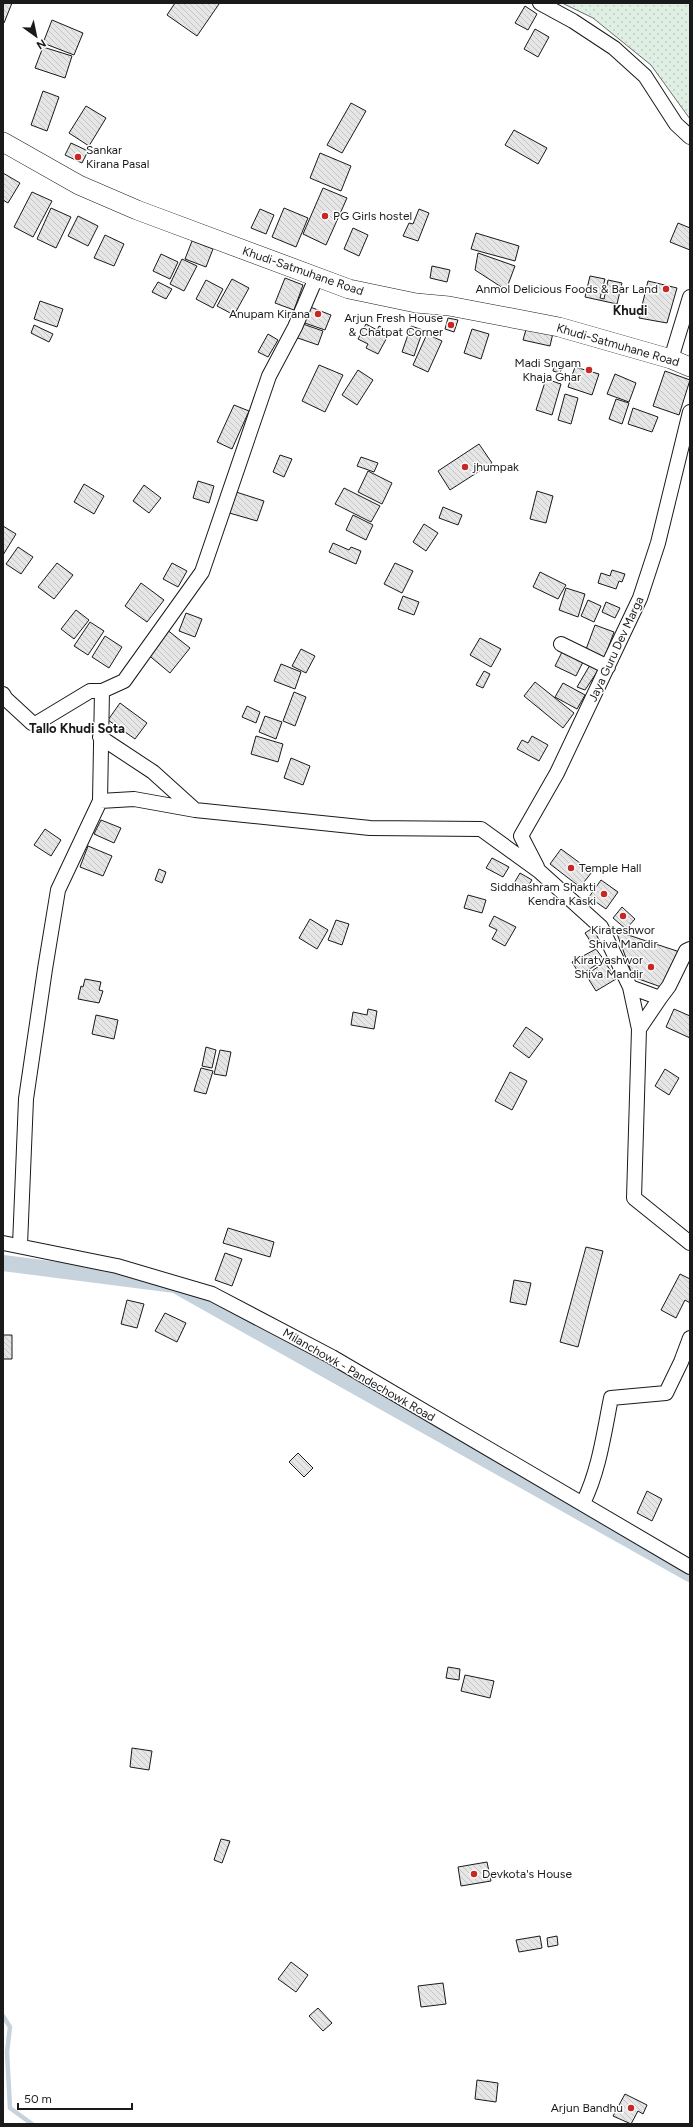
<svg xmlns="http://www.w3.org/2000/svg" width="693" height="2127" viewBox="0 0 693 2127" font-family="Figtree,sans-serif">
<style>
.park{fill:url(#park-dots);stroke:#6a6a6a}
.lines{fill:none;stroke-linecap:round;stroke-linejoin:round}
.stream{stroke:#c6d2dc;stroke-width:4.5}
.canal{stroke:#c6d2dc;stroke-width:16}
.building{fill:url(#building-back-hatch);stroke:#1a1a1a}
.street-casing{stroke:#1a1a1a;stroke-width:16}
.secondary-casing{stroke:#1a1a1a;stroke-width:20}
.street{stroke:#fff;stroke-width:14}
.secondary{stroke:#fff;stroke-width:19}
.poi-dot{fill:#c62828;stroke:#fff;stroke-width:1.5}
.labels{text-anchor:middle;dominant-baseline:central;stroke-width:3;stroke-linejoin:round;paint-order:stroke}
.poi-label{font-size:12px;fill:#1a1a1a;stroke:#fff;text-anchor:end}
.street-label{font-size:12px;fill:#1a1a1a;stroke:#fff}
.neighbourhood-label{font-size:13px;font-weight:bold;fill:#1a1a1a;stroke:#fff}
</style>
<defs>
<pattern id="park-dots" width="8" height="8" patternUnits="userSpaceOnUse"><rect width="8" height="8" fill="#e0efe3"/><path d="M2 2h.1M6 6h.1" fill="none" stroke="#c0ccc2" stroke-width="1.8" stroke-linecap="round"/></pattern>
<pattern id="building-back-hatch" width="6" height="6" patternUnits="userSpaceOnUse"><rect width="6" height="6" fill="#e6e6e6"/><path d="M-1 5l2 2M0 0l6 6M5-1l2 2" fill="none" stroke="#c5c5c5"/></pattern>
</defs>
<rect width="100%" height="100%" fill="#fff"/>
<path class="park" d="M562 3H690V119L651 65 593 18Z"/>
<g class="lines">
<path class="stream" d="M3 2016 10 2027 7 2052 10 2108 32 2124"/>
<path class="canal" d="M3 1263 175 1285 690 1574"/>
</g>
<path class="building" d="M3 3H12L4 23 3 22Z
M175 3H218L219 4 197 36 167 15Z
M525 6 537 14 528 30 515 23Z
M52 20 83 33 74 55 43 43Z
M535 29 549 37 538 57 524 49Z
M43 47 72 56 65 78 35 68Z
M43 91 59 97 47 131 31 125Z
M351 103 366 111 342 153 327 145Z
M86 106 106 118 89 146 69 133Z
M514 130 547 148 538 164 505 145Z
M71 143 88 151 82 163 65 155Z
M320 153 351 166 341 191 310 178Z
M3 173 20 183 8 203 3 200Z
M323 188 347 198 326 245 303 234Z
M32 192 52 201 33 237 14 227Z
M51 208 71 217 56 248 37 239Z
M284 208 308 218 296 247 272 237Z
M260 209 274 215 266 234 251 228Z
M419 209 429 213 418 241 403 236 409 223 413 224Z
M78 216 98 226 88 246 68 236Z
M678 223 690 228V250L670 242Z
M353 228 368 235 359 256 344 249Z
M476 233 519 246 515 261 471 249Z
M105 235 124 244 114 266 94 258Z
M192 241 213 249 206 267 185 259Z
M478 253 515 266 506 290 475 270Z
M161 254 178 262 170 279 153 271Z
M182 259 197 266 184 291 170 284Z
M432 266 450 270 447 282 430 278Z
M590 276 605 279 600 298 604 299 608 280 622 283 617 304 585 297Z
M285 278 303 285 294 310 275 303Z
M232 279 249 288 234 315 217 306Z
M206 280 223 289 213 308 196 299Z
M648 281 677 288 667 323 639 318Z
M158 282 172 289 166 299 152 292Z
M40 301 63 309 57 327 34 319Z
M305 305 331 315 325 330 299 321Z
M448 318 458 320 454 332 445 329Z
M300 323 323 331 318 345 295 337Z
M366 324 377 330 379 326 390 332 378 354 366 348 368 344 358 339Z
M34 325 53 334 49 342 31 333Z
M411 326 423 330 414 356 402 352Z
M527 326 553 333 550 346 523 340Z
M472 329 489 334 481 359 464 353Z
M268 334 278 340 268 357 258 352Z
M427 334 442 341 428 372 413 365Z
M555 361 563 364 560 373 553 371Z
M319 365 343 375 325 412 302 401Z
M575 367 599 374 592 395 568 387Z
M358 370 373 380 357 405 342 395Z
M665 371 690 380 679 415 653 406Z
M615 374 636 383 629 402 607 394Z
M546 379 561 384 552 415 536 410Z
M565 394 578 398 571 424 558 420Z
M616 399 629 403 622 424 609 419Z
M234 405 249 411 232 449 217 442Z
M633 408 658 417 652 432 628 424Z
M479 444 492 463 450 490 438 471Z
M280 455 292 459 284 477 273 472Z
M361 457 378 463 374 472 357 466Z
M368 471 392 483 382 504 358 492Z
M198 481 214 486 209 503 193 498Z
M84 484 104 496 94 514 74 502Z
M144 485 161 498 149 513 133 501Z
M344 488 380 506 371 522 335 504Z
M233 491 264 501 257 521 226 512Z
M537 491 553 496 546 523 530 519Z
M443 507 462 515 458 525 439 518Z
M353 515 373 525 366 540 346 530Z
M424 524 438 533 426 551 413 542Z
M3 526 16 534 3 555Z
M333 543 349 550 351 547 361 551 356 564 329 552Z
M18 547 33 557 21 574 6 564Z
M57 563 73 575 54 599 38 587Z
M172 563 187 571 178 587 163 579Z
M395 563 413 571 402 593 384 584Z
M612 570 625 574 622 582 619 581 616 589 598 583 601 573 610 576Z
M540 572 566 585 558 599 533 587Z
M141 583 164 600 147 622 125 606Z
M566 588 585 594 578 617 559 610Z
M403 596 419 602 414 615 398 609Z
M588 600 601 606 594 622 581 616Z
M606 602 620 608 615 618 602 612Z
M76 610 89 620 74 639 61 629Z
M186 613 202 619 195 637 179 631Z
M90 622 104 631 88 655 74 646Z
M595 625 614 632 604 659 585 652Z
M166 629 190 648 170 673 146 653Z
M105 636 122 647 109 668 92 657Z
M480 638 501 649 491 667 470 655Z
M301 649 315 656 306 673 292 666Z
M563 650 584 660 576 676 555 666Z
M281 664 301 672 295 689 274 681Z
M590 665 599 669 585 690 577 687Z
M484 671 490 674 483 688 476 685Z
M535 682 574 713 563 728 524 696Z
M563 683 585 695 577 709 555 697Z
M294 692 306 697 295 726 283 721Z
M120 703 147 723 135 739 108 720Z
M247 706 260 712 256 723 242 717Z
M265 716 282 722 276 739 259 732Z
M256 736 283 744 278 762 251 754Z
M532 736 548 745 539 761 517 749 522 740 528 743Z
M291 758 310 766 303 785 284 778Z
M101 820 121 828 114 843 94 834Z
M45 829 61 840 51 856 34 845Z
M88 846 112 856 103 876 80 867Z
M561 849 592 872 580 887 550 864Z
M492 858 509 867 503 877 486 868Z
M159 869 166 872 162 883 155 880Z
M520 873 532 880 524 892 513 885Z
M601 880 618 892 606 909 589 897Z
M468 895 486 900 482 913 464 908Z
M622 907 635 919 626 929 613 918Z
M494 916 516 927 505 946 492 939 497 930 489 926Z
M310 919 328 930 317 949 299 938Z
M336 920 349 924 342 945 328 940Z
M594 927 603 941 594 947 585 933Z
M616 931 680 952 664 988 633 977Z
M596 949 604 960 580 975 572 962Z
M605 962 616 979 596 991 586 975Z
M85 979 101 982 99 990 103 991 99 1003 78 999 81 986 83 987Z
M368 1009 377 1011 374 1029 351 1025 353 1012 367 1015Z
M674 1009 690 1016V1038L666 1027Z
M96 1015 118 1020 114 1039 92 1034Z
M526 1027 543 1039 529 1058 513 1046Z
M206 1047 216 1050 212 1068 202 1066Z
M220 1050 231 1052 226 1076 214 1074Z
M201 1068 213 1071 206 1094 194 1091Z
M665 1069 679 1078 669 1095 655 1086Z
M510 1072 527 1081 512 1110 495 1101Z
M228 1228 274 1242 270 1257 223 1243Z
M586 1247 603 1251 578 1347 560 1342Z
M225 1253 242 1259 232 1286 215 1280Z
M680 1274 690 1279V1303L685 1300 676 1318 661 1310Z
M514 1280 531 1283 526 1305 510 1302Z
M127 1300 144 1304 137 1328 121 1324Z
M165 1313 186 1323 177 1342 155 1331Z
M3 1335H12V1359H3Z
M298 1453 313 1468 304 1477 289 1462Z
M647 1491 662 1499 652 1521 637 1513Z
M448 1667 460 1669 459 1680 446 1678Z
M465 1675 494 1681 490 1698 461 1691Z
M132 1748 152 1751 149 1770 130 1767Z
M221 1839 230 1841 222 1863 214 1860Z
M487 1862 491 1881 461 1886 458 1867Z
M540 1936 542 1948 519 1952 516 1940Z
M557 1936 558 1945 548 1947 547 1938Z
M291 1962 308 1975 296 1992 278 1979Z
M443 1983 446 2004 421 2007 418 1986Z
M318 2008 332 2023 323 2031 309 2016Z
M477 2080 498 2083 496 2102 475 2099Z
M625 2094 647 2105 643 2114 638 2111 631 2124 613 2116Z"/>
<g class="lines">
<defs>
<path id="street" d="M540 3 573 21 614 48 645 76 676 124 690 137
M671 359 690 297
M561 644 608 667
M3 694 6 699 32 723H37L90 691H102
M100 737 153 772 194 809
M100 801 134 799 195 810 370 828 481 829 539 871 601 927 630 987 639 1029 634 1198 690 1243
M537 867 521 836 557 773 640 598 658 543 690 412
M630 987 660 998 669 986 686 951 690 949
M639 1029 660 998
M3 1243 117 1266 212 1294 332 1357 690 1567
M20 1245 26 1099 45 969 58 890 100 801 102 691 124 681 202 572 269 376 295 327 316 278
M583 1503C599 1471 604 1433 611 1398L666 1393 681 1362 690 1338"/>
<path id="secondary" d="M3 142 79 185 137 210 349 289 416 303 449 306 559 327 671 359 690 367"/>
</defs>
<use href="#street" class="street-casing"/>
<use href="#secondary" class="secondary-casing"/>
<use href="#street" class="street"/>
<use href="#secondary" class="secondary"/>
</g>
<g class="poi-dot">
<circle cx="78" cy="157" r="4"/>
<circle cx="325" cy="216" r="4"/>
<circle cx="666" cy="289" r="4"/>
<circle cx="318" cy="314" r="4"/>
<circle cx="451" cy="325" r="4"/>
<circle cx="589" cy="370" r="4"/>
<circle cx="465" cy="467" r="4"/>
<circle cx="571" cy="868" r="4"/>
<circle cx="604" cy="894" r="4"/>
<circle cx="623" cy="916" r="4"/>
<circle cx="651" cy="967" r="4"/>
<circle cx="474" cy="1874" r="4"/>
<circle cx="631" cy="2108" r="4"/>
</g>
<g class="labels">
<g class="poi-label">
<text x="86" y="150" text-anchor="start">Sankar<tspan x="86" dy="14">Kirana Pasal</tspan></text>
<text x="333" y="216" text-anchor="start">PG Girls hostel</text>
<text x="658" y="289">Anmol Delicious Foods &amp; Bar Land</text>
<text x="310" y="314">Anupam Kirana</text>
<text x="443" y="318">Arjun Fresh House<tspan x="443" dy="14">&amp; Chatpat Corner</tspan></text>
<text x="581" y="363">Madi Sngam<tspan x="581" dy="14">Khaja Ghar</tspan></text>
<text x="473" y="467" text-anchor="start">jhumpak</text>
<text x="579" y="868" text-anchor="start">Temple Hall</text>
<text x="596" y="887">Siddhashram Shakti<tspan x="596" dy="14">Kendra Kaski</tspan></text>
<text x="623" y="930" text-anchor="middle">Kirateshwor<tspan x="623" dy="14">Shiva Mandir</tspan></text>
<text x="643" y="960">Kiratyashwor<tspan x="643" dy="14">Shiva Mandir</tspan></text>
<text x="482" y="1874" text-anchor="start">Devkota's House</text>
<text x="623" y="2108">Arjun Bandhu</text>
</g>
<g class="street-label">
<text transform="translate(303 271) rotate(19)">Khudi-Satmuhane Road</text>
<text transform="translate(618 345) rotate(16)">Khudi-Satmuhane Road</text>
<text transform="translate(616 649) rotate(-65)">Jaya Guru Dev Marga</text>
<text transform="translate(359 1375) rotate(30)">Milanchowk - Pandechowk Road</text>
</g>
<g class="neighbourhood-label">
<text x="630" y="310">Khudi</text>
<text x="77" y="728">Tallo Khudi Sota</text>
</g>
</g>
<rect width="693" height="2127" fill="none" stroke="#1a1a1a" stroke-width="8"/>
<g transform="translate(36 36) rotate(147)" stroke="#ffffff" stroke-width="3" paint-order="stroke">
<path d="M0-3L7 15L0 10L-7 15Z" fill="#1a1a1a"/>
<text y="-6" font-size="11" font-weight="bold" text-anchor="middle" fill="#1a1a1a">N</text>
</g>
<path d="M18 2103v6h114v-6" fill="none" stroke="#1a1a1a" stroke-width="2"/>
<text x="24" y="2103" font-size="12" fill="#1a1a1a" stroke="#ffffff" stroke-width="3" paint-order="stroke">50 m</text>
</svg>
